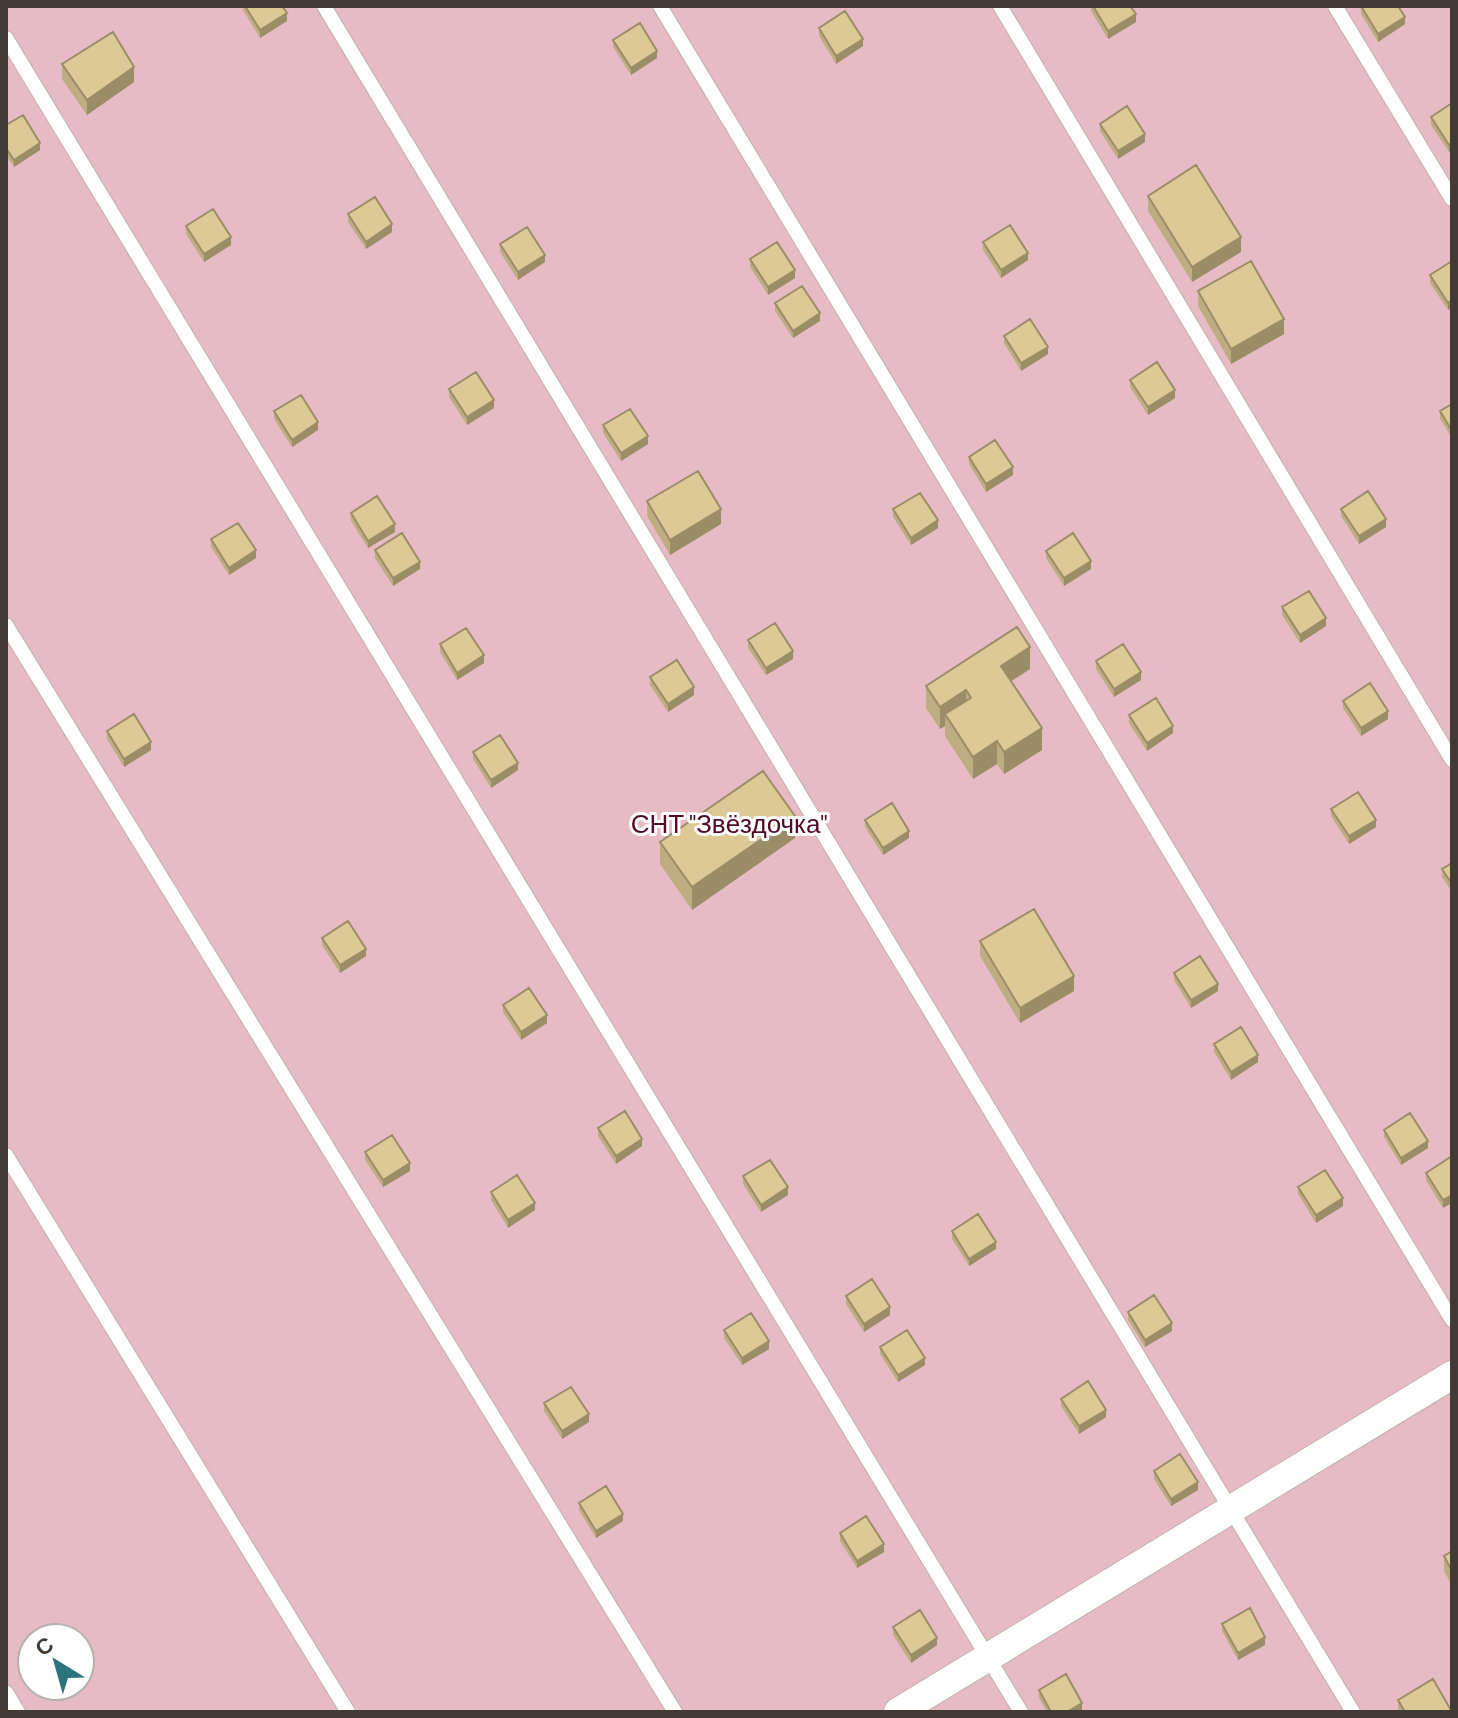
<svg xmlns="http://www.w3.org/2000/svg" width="1458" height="1718" viewBox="0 0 1458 1718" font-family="Barlow,sans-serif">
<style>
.green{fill:#e7bbc5;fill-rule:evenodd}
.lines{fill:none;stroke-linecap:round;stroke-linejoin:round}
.service-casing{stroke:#c2b0a2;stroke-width:16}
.minor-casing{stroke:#c2b0a2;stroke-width:30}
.service{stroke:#fff;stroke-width:14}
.minor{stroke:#fff;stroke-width:28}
.wall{fill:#bead80}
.shaded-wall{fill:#9b8d68}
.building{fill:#ddc995;stroke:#9b8d68;stroke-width:2}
.labels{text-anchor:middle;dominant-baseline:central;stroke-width:6;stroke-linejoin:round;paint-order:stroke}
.park-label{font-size:26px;fill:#500a26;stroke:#fff}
</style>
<rect width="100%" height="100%" fill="#fceadb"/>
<path class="green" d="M6 6H1452V1712H6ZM32 1638H80V1686H32Z"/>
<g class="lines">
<defs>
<path id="service" d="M324 6 1353 1712
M660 6 1452 1320
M1000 6 1452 760
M1335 6 1452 199
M6 38 1021 1712
M6 625 675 1712
M6 1155 348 1712
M6 1692 18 1712"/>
<path id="minor" d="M898 1712 1452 1375"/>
</defs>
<use href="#service" class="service-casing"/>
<use href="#minor" class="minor-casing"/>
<use href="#service" class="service"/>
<use href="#minor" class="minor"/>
</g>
<path class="wall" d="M243 6H282L287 21 260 38 243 10Z
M1091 6H1130L1136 22 1108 39 1091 11Z
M1361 6 1405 24 1378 42 1361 14Z
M819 28 863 46 836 64 819 36Z
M613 40 657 58 631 75 613 47Z
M62 64 134 82 87 115 62 79Z
M1452 103 1449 152 1431 125V117Z
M1100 124 1145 142 1118 159 1100 131Z
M6 125 40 150 14 167 6 155Z
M1148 196 1241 252 1192 282 1148 211Z
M348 214 392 232 366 249 348 222Z
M186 226 231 245 204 262 186 234Z
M983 242 1028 260 1001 278 983 250Z
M500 244 545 262 518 280 500 252Z
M750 259 795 278 768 295 750 267Z
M1452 261V308L1448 310 1430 283V275Z
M1198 291 1284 334 1231 364 1198 306Z
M775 303 820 321 793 338 775 311Z
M1004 336 1048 354 1021 371 1004 343Z
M1130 380 1175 398 1148 415 1130 387Z
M449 389 494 408 467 425 449 397Z
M1452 404V438L1440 419V411Z
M274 411 318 430 292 447 274 419Z
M603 425 648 444 621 461 603 433Z
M969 457 1013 475 986 492 969 464Z
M647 501 721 524 670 555 647 516Z
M893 509 938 528 911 545 893 517Z
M1341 509 1386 527 1359 544 1341 516Z
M351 513 395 532 368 548 351 521Z
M211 539 256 558 229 575 211 547Z
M375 550 420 569 393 586 375 558Z
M1046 551 1091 569 1064 586 1046 558Z
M1282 607 1326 626 1300 643 1282 615Z
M748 640 793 659 766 675 748 648Z
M440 644 484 663 457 680 440 652Z
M1096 661 1141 680 1114 697 1096 669Z
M1030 669 1011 681 1042 750 1004 774 997 764 973 779 945 736V726L940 729 926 708V686Z
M650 677 694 695 668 712 650 685Z
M1343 701 1388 719 1361 736 1343 708Z
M1129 715 1173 733 1147 751 1129 723Z
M107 731 151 750 124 767 107 739Z
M473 752 518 770 491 788 473 759Z
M1331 809 1376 827 1349 844 1331 816Z
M865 820 909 838 883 855 865 827Z
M795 838 692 910 660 864V842Z
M1452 863V892L1442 877V869Z
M322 938 366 956 340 973 322 945Z
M980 941 1074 991 1020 1023 980 956Z
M1174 973 1218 991 1191 1008 1174 980Z
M503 1005 547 1023 521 1040 503 1012Z
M1214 1044 1258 1062 1231 1080 1214 1052Z
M598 1128 642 1146 616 1164 598 1136Z
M1384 1130 1428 1148 1401 1165 1384 1137Z
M365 1152 410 1171 383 1187 365 1160Z
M1452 1156 1443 1208 1426 1180V1173Z
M743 1176 788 1195 761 1212 743 1184Z
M1298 1187 1343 1206 1316 1223 1298 1194Z
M491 1192 535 1210 508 1228 491 1200Z
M952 1231 996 1249 969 1266 952 1239Z
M846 1296 890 1315 864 1332 846 1304Z
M1128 1312 1172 1331 1145 1347 1128 1320Z
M724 1330 769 1349 742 1365 724 1338Z
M880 1347 925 1365 898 1382 880 1354Z
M1061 1399 1106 1417 1079 1434 1061 1406Z
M544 1403 589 1422 562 1439 544 1411Z
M1154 1471 1198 1490 1171 1506 1154 1479Z
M579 1503 623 1521 596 1538 579 1510Z
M840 1533 884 1552 857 1568 840 1541Z
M1452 1551V1586L1444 1571V1556Z
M1222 1624 1265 1645 1238 1660 1222 1631Z
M893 1627 937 1645 911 1663 893 1635Z
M1039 1690 1082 1711 1047 1712 1039 1698Z
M1398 1700 1452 1712H1398Z"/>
<path class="shaded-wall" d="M287 13V21L260 38V30Z
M1136 14V22L1108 39V31Z
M1405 17V24L1378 42V34Z
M863 39V46L836 64V56Z
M657 51V58L631 75V68Z
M134 67V82L87 115V100Z
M1145 134V142L1118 159V151Z
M40 143V150L14 167V160Z
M1452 143V150L1449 152V145Z
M392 224V232L366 249V242Z
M231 237V245L204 262V254Z
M1241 237V252L1192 282V267Z
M1028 253V260L1001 278V270Z
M545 255V262L518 280V272Z
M795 270V278L768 295V287Z
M1452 300V308L1448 310V303Z
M820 313V321L793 338V331Z
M1284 319V334L1231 364V349Z
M1048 347V354L1021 371V363Z
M1175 390V398L1148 415V407Z
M494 400V408L467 425V417Z
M318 422V430L292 447V440Z
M648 436V444L621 461V453Z
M1013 467V475L986 492V484Z
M721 509V524L670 555V540Z
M1386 519V527L1359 544V536Z
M938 520V528L911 545V538Z
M395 524V532L368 548V541Z
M256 550V558L229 575V568Z
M1091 561V569L1064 586V578Z
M420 562V569L393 586V578Z
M1326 618V626L1300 643V635Z
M1030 647V669L1001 688V666Z
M793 651V659L766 675V668Z
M484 655V663L457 680V673Z
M1141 672V680L1114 697V689Z
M694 687V695L668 712V704Z
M966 690V712L945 714V726L940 729V707Z
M1388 711V719L1361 736V728Z
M1173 726V733L1147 751V743Z
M1042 728V750L1004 774V752Z
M997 741V764L973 779V757Z
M151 742V750L124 767V759Z
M518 763V770L491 788V780Z
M795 816V838L692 910V887Z
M1376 820V827L1349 844V836Z
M909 831V838L883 855V848Z
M366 949V956L340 973V965Z
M1074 976V991L1020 1023V1008Z
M1218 984V991L1191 1008V1000Z
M547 1015V1023L521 1040V1032Z
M1258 1055V1062L1231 1080V1072Z
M642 1139V1146L616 1164V1156Z
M1428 1141V1148L1401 1165V1158Z
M410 1163V1171L383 1187V1180Z
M788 1187V1195L761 1212V1205Z
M1452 1195V1203L1443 1208V1200Z
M1343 1198V1206L1316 1223V1215Z
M535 1203V1210L508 1228V1220Z
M996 1242V1249L969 1266V1259Z
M890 1307V1315L864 1332V1324Z
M1172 1323V1331L1145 1347V1340Z
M769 1341V1349L742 1365V1358Z
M925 1358V1365L898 1382V1375Z
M1106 1410V1417L1079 1434V1426Z
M589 1414V1422L562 1439V1431Z
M1198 1482V1490L1171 1506V1499Z
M623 1514V1521L596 1538V1531Z
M884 1544V1552L857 1568V1561Z
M1265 1637V1645L1238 1660V1653Z
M937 1638V1645L911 1663V1655Z
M1082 1703V1711L1067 1712Z"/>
<path class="building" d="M245 6H282L287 13 260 30Z
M1093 6H1130L1136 14 1108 31Z
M1361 6H1398L1405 17 1378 34Z
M845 11 863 39 836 56 819 28Z
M640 23 657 51 631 68 613 40Z
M113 32 134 67 87 100 62 64Z
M1452 103V143L1449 145 1431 117Z
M1127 106 1145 134 1118 151 1100 124Z
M23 115 40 143 14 160 6 148V125Z
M1196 165 1241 237 1192 267 1148 196Z
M375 197 392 224 366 242 348 214Z
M213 209 231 237 204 254 186 226Z
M1010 225 1028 253 1001 270 983 242Z
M527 227 545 255 518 272 500 244Z
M777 242 795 270 768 287 750 259Z
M1251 261 1284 319 1231 349 1198 291Z
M1452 261V300L1448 303 1430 275Z
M802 286 820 313 793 331 775 303Z
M1030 319 1048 347 1021 363 1004 336Z
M1157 362 1175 390 1148 407 1130 380Z
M476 372 494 400 467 417 449 389Z
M301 395 318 422 292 440 274 411Z
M1452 404V431L1440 411Z
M630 409 648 436 621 453 603 425Z
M995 440 1013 467 986 484 969 457Z
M698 471 721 509 670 540 647 501Z
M1368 491 1386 519 1359 536 1341 509Z
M920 493 938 520 911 538 893 509Z
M377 496 395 524 368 541 351 513Z
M238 523 256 550 229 568 211 539Z
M402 533 420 562 393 578 375 550Z
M1073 533 1091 561 1064 578 1046 551Z
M1309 591 1326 618 1300 635 1282 607Z
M775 623 793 651 766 668 748 640Z
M1017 627 1030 647 1001 666 1042 728 1004 752 997 741 973 757 945 714 971 698 966 690 940 707 926 686Z
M466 628 484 655 457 673 440 644Z
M1123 644 1141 672 1114 689 1096 661Z
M677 660 694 687 668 704 650 677Z
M1370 683 1388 711 1361 728 1343 701Z
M1156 698 1173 726 1147 743 1129 715Z
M134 714 151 742 124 759 107 731Z
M500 735 518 763 491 780 473 752Z
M763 771 795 816 692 887 660 842Z
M1358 792 1376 820 1349 836 1331 809Z
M892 803 909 831 883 848 865 820Z
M1452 863V884L1442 869Z
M1034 909 1074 976 1020 1008 980 941Z
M348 921 366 949 340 965 322 938Z
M1200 956 1218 984 1191 1000 1174 973Z
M529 988 547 1015 521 1032 503 1005Z
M1241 1027 1258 1055 1231 1072 1214 1044Z
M625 1111 642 1139 616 1156 598 1128Z
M1410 1113 1428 1141 1401 1158 1384 1130Z
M392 1135 410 1163 383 1180 365 1152Z
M1452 1156V1195L1443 1200 1426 1173Z
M770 1160 788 1187 761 1205 743 1176Z
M1325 1170 1343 1198 1316 1215 1298 1187Z
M517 1175 535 1203 508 1220 491 1192Z
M978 1214 996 1242 969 1259 952 1231Z
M872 1279 890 1307 864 1324 846 1296Z
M1154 1295 1172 1323 1145 1340 1128 1312Z
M751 1313 769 1341 742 1358 724 1330Z
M907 1330 925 1358 898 1375 880 1347Z
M1088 1381 1106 1410 1079 1426 1061 1399Z
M571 1387 589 1414 562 1431 544 1403Z
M1180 1454 1198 1482 1171 1499 1154 1471Z
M606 1486 623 1514 596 1531 579 1503Z
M866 1516 884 1544 857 1561 840 1533Z
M1452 1551V1571L1444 1556Z
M1250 1608 1265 1637 1238 1653 1222 1624Z
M920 1610 937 1638 911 1655 893 1627Z
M1066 1674 1082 1703 1067 1712H1051L1039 1690Z
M1433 1679 1452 1712H1405L1398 1700Z"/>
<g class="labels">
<g class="park-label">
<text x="729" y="822">СНТ "Звёздочка"</text>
</g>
</g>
<rect width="1458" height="1718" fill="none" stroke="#423b35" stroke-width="16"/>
<g transform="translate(56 1662) rotate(323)"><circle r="38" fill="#ffffff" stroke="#b3b1ae" stroke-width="2"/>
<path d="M0-6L14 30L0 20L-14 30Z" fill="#2c757d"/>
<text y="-12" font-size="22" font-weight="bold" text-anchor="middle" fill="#423b35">С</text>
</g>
</svg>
